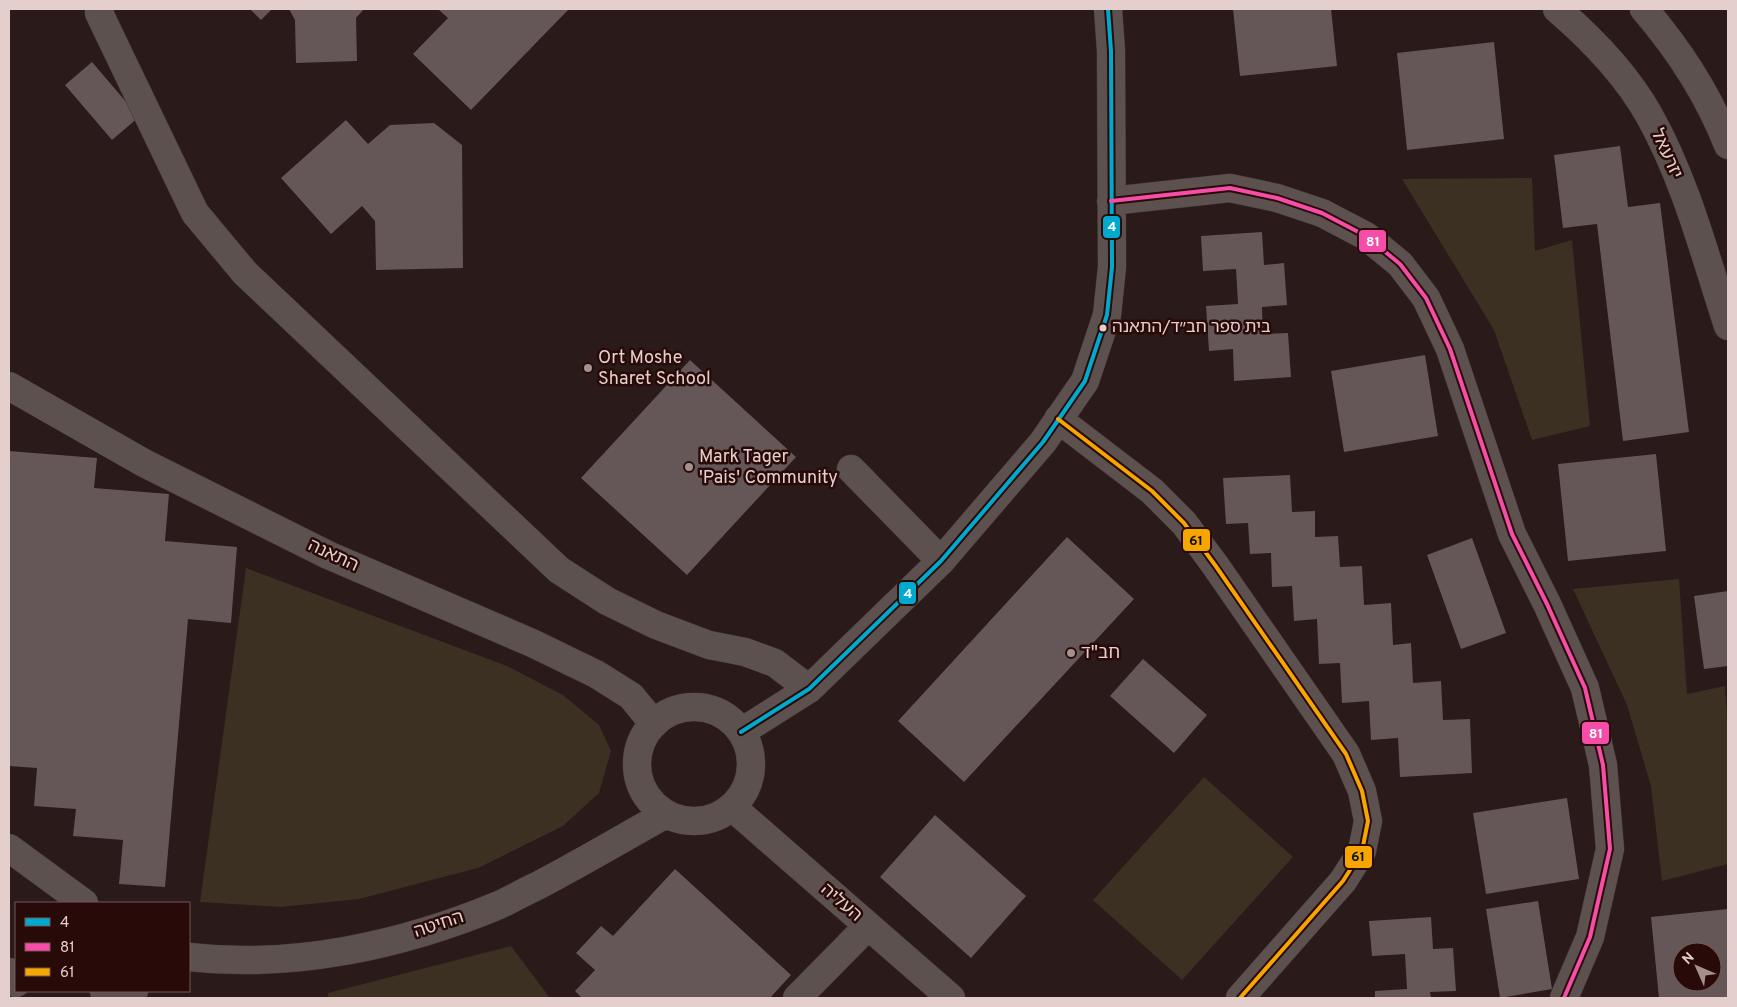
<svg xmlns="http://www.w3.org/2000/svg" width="1737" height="1007" viewBox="0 0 1737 1007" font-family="Overpass,'Noto Sans Hebrew',sans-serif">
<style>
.green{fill:#3b3022}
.building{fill:#655658;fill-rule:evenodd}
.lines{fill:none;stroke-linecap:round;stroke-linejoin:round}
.minor-casing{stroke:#443636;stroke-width:29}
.minor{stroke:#5d514f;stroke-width:28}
.bus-1-casing{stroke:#280b08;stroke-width:8}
.bus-2-casing{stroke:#280b08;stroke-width:8}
.bus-3-casing{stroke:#280b08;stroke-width:8}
.bus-1{stroke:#00a9ce;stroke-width:4}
.bus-2{stroke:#f54da8;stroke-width:4}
.bus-3{stroke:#f7a600;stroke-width:4}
.bus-dot{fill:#e5cfcc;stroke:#280b08;stroke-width:2}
.poi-dot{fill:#a4908d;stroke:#280b08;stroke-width:2}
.labels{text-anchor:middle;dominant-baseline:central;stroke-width:5;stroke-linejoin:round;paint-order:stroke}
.bus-label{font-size:17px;fill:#e5cfcc;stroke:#280b08;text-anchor:start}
.street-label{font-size:18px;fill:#e5cfcc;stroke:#280b08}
.poi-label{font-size:18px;fill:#e5cfcc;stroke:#280b08;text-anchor:start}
.line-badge{stroke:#280b08;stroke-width:2}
.badge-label{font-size:14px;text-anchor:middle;font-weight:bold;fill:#fff}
.pale-badge-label{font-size:14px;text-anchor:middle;font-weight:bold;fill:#111}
</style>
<rect width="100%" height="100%" fill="#2a1a19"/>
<path class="green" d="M1532 178 1535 251 1572 240 1590 426 1532 440 1494 330 1402 179Z
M246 568 507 666 563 695 599 725 611 751 599 793 563 826 478 868 359 899 281 907 200 902Z
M1679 579 1687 694 1725 686 1728 731V864L1662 881 1651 786 1627 705 1573 589Z
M1204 777 1293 857 1182 980 1093 900Z
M511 946 550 998H328V993Z"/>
<path class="building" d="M250 9H272L261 20Z
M289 9H364L356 18 357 61 296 63 295 20Z
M438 9H569L471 110 413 54 448 18Z
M1233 9H1331L1337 66 1240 76Z
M1494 42 1504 139 1407 150 1397 53Z
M92 62 139 117 112 140 65 85Z
M346 120 368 144 390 125 434 123 462 145 463 268 376 270 375 221 362 206 331 234 281 178Z
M1620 146 1628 207 1660 203 1689 432 1623 441 1597 224 1563 228 1554 155Z
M1262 232 1264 265 1284 263 1287 305 1262 307 1263 334 1288 333 1291 377 1234 381 1233 349 1209 351 1206 306 1238 304 1236 269 1203 271 1201 236Z
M1425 355 1438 436 1344 452 1331 371Z
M690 360 796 457 687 575 581 478Z
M9 451 97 458 94 488 169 494 165 541 237 547 231 623 188 619 165 887 119 884 123 840 73 836 76 809 34 806 37 768 9 766Z
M1656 454 1666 551 1568 561 1558 464Z
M1290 475 1292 512 1315 511V537L1338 536 1340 567 1362 566 1364 605 1391 603 1393 645 1411 643 1413 683 1441 681 1443 720 1470 719 1472 773 1400 777 1398 738 1371 740 1369 701 1342 703 1340 663 1319 664 1317 619 1294 621 1292 586 1272 587 1271 553 1250 554 1248 523 1226 524 1223 478Z
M1067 537 1134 599 964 782 898 721Z
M1472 538 1506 633 1461 649 1427 555Z
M1728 591V666L1704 669 1694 596Z
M1143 659 1207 715 1174 753 1110 696Z
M1567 798 1579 879 1486 894 1473 813Z
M935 815 1026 896 971 958 880 877Z
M675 869 791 975 770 998H582L575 991 595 970 576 953 601 926 613 936Z
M1538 901 1552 989 1500 998 1486 909Z
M1728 909V998H1659L1651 917ZM1682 952H1712V982H1682Z
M1431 917 1433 949 1453 948 1456 991 1430 992 1431 998H1375V991L1407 989 1405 954 1372 956 1369 921Z"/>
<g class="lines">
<defs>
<path id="minor" d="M100 9 99 13 195 213 245 273 559 570 607 601 656 625 709 645 745 652 775 663 809 689
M1557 9C1593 40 1626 74 1649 115 1686 181 1705 256 1728 326
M1644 9C1680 51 1708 94 1728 145
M1111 201 1230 188 1277 198 1322 213 1366 236 1400 264 1426 298 1450 349 1512 534 1547 604 1585 688 1603 765 1610 849 1590 937 1564 998
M9 386 144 463 328 555 532 643 596 674 631 696 654 724
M1058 419 1152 491 1184 523 1215 565 1346 754 1362 791 1368 821 1362 851 1343 881 1240 998
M851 469 941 561
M637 764a57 57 0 1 1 114 0a57 57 0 1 1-114 0Z
M741 732 809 689 941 561 1043 442 1085 381 1107 315 1112 267 1111 51 1108 9
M732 807 951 998
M9 848 84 903
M189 957C294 969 403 945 499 905 512 899 524 892 537 886 581 863 623 838 666 814
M9 972 16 983
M104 991 106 998
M131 998 134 991
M797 998 868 926"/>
</defs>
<use href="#minor" class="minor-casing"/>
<use href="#minor" class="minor"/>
<defs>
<path id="bus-1" d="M741 732 809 689 941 561 1043 442 1085 381 1107 315 1112 267 1111 51 1108 9"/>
<path id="bus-2" d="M1111 201 1230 188 1277 198 1322 213 1366 236 1400 264 1426 298 1450 349 1512 534 1547 604 1585 688 1603 765 1610 849 1590 937 1564 998"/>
<path id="bus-3" d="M1058 419 1152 491 1184 523 1215 565 1346 754 1362 791 1368 821 1362 851 1343 881 1240 998"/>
</defs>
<use href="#bus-1" class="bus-1-casing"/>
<use href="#bus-2" class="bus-2-casing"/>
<use href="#bus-3" class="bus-3-casing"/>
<use href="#bus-1" class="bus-1"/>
<use href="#bus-2" class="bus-2"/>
<use href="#bus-3" class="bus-3"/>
</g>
<circle class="bus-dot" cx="1103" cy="328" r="4.5"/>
<g class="poi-dot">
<circle cx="588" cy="368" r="5"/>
<circle cx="689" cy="467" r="5"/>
<circle cx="1071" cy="653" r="5"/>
</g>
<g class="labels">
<g class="bus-label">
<text x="1112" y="328">בית ספר חב״ד/התאנה</text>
</g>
<g class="street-label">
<text transform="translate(1666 154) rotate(66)">יזרעאל</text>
<text transform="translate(333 556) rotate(25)">התאנה</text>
<text transform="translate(841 903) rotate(41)">העליה</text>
<text transform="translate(439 925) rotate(-18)">החיטה</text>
</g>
<g class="poi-label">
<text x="598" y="358">Ort Moshe<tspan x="598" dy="21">Sharet School</tspan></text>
<text x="699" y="457">Mark Tager<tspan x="699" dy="21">'Pais' Community</tspan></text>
<text x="1081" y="653">חב"ד</text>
</g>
</g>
<g class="line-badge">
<rect x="1102" y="215" width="19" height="24" rx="5" fill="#00a9ce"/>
<rect x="1358" y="229" width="29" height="24" rx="5" fill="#f54da8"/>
<rect x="1182" y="528" width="29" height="24" rx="5" fill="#f7a600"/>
<rect x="898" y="581" width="19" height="24" rx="5" fill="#00a9ce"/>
<rect x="1581" y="721" width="29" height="24" rx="5" fill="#f54da8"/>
<rect x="1344" y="845" width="29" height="24" rx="5" fill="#f7a600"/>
</g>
<g class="badge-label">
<text x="1112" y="231">4</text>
<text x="1373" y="246">81</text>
<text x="908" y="598">4</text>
<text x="1596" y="738">81</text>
</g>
<g class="pale-badge-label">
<text x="1196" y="545">61</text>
<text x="1358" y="861">61</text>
</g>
<rect width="1737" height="1007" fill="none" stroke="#e5cfcc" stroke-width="20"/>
<rect x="15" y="902" width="175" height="90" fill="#280b08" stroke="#745956"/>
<rect x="25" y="918" width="25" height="8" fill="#00a9ce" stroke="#745956"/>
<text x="60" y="927" font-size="15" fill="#e5cfcc">4</text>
<rect x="25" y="943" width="25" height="8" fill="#f54da8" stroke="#745956"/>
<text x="60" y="952" font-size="15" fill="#e5cfcc">81</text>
<rect x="25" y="968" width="25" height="8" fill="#f7a600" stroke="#745956"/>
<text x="60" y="977" font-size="15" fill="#e5cfcc">61</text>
<g transform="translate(1697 967) rotate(315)"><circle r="24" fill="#280b08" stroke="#745956"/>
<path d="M0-4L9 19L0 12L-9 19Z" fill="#a4908d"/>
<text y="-8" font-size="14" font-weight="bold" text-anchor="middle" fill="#e5cfcc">N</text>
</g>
</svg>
